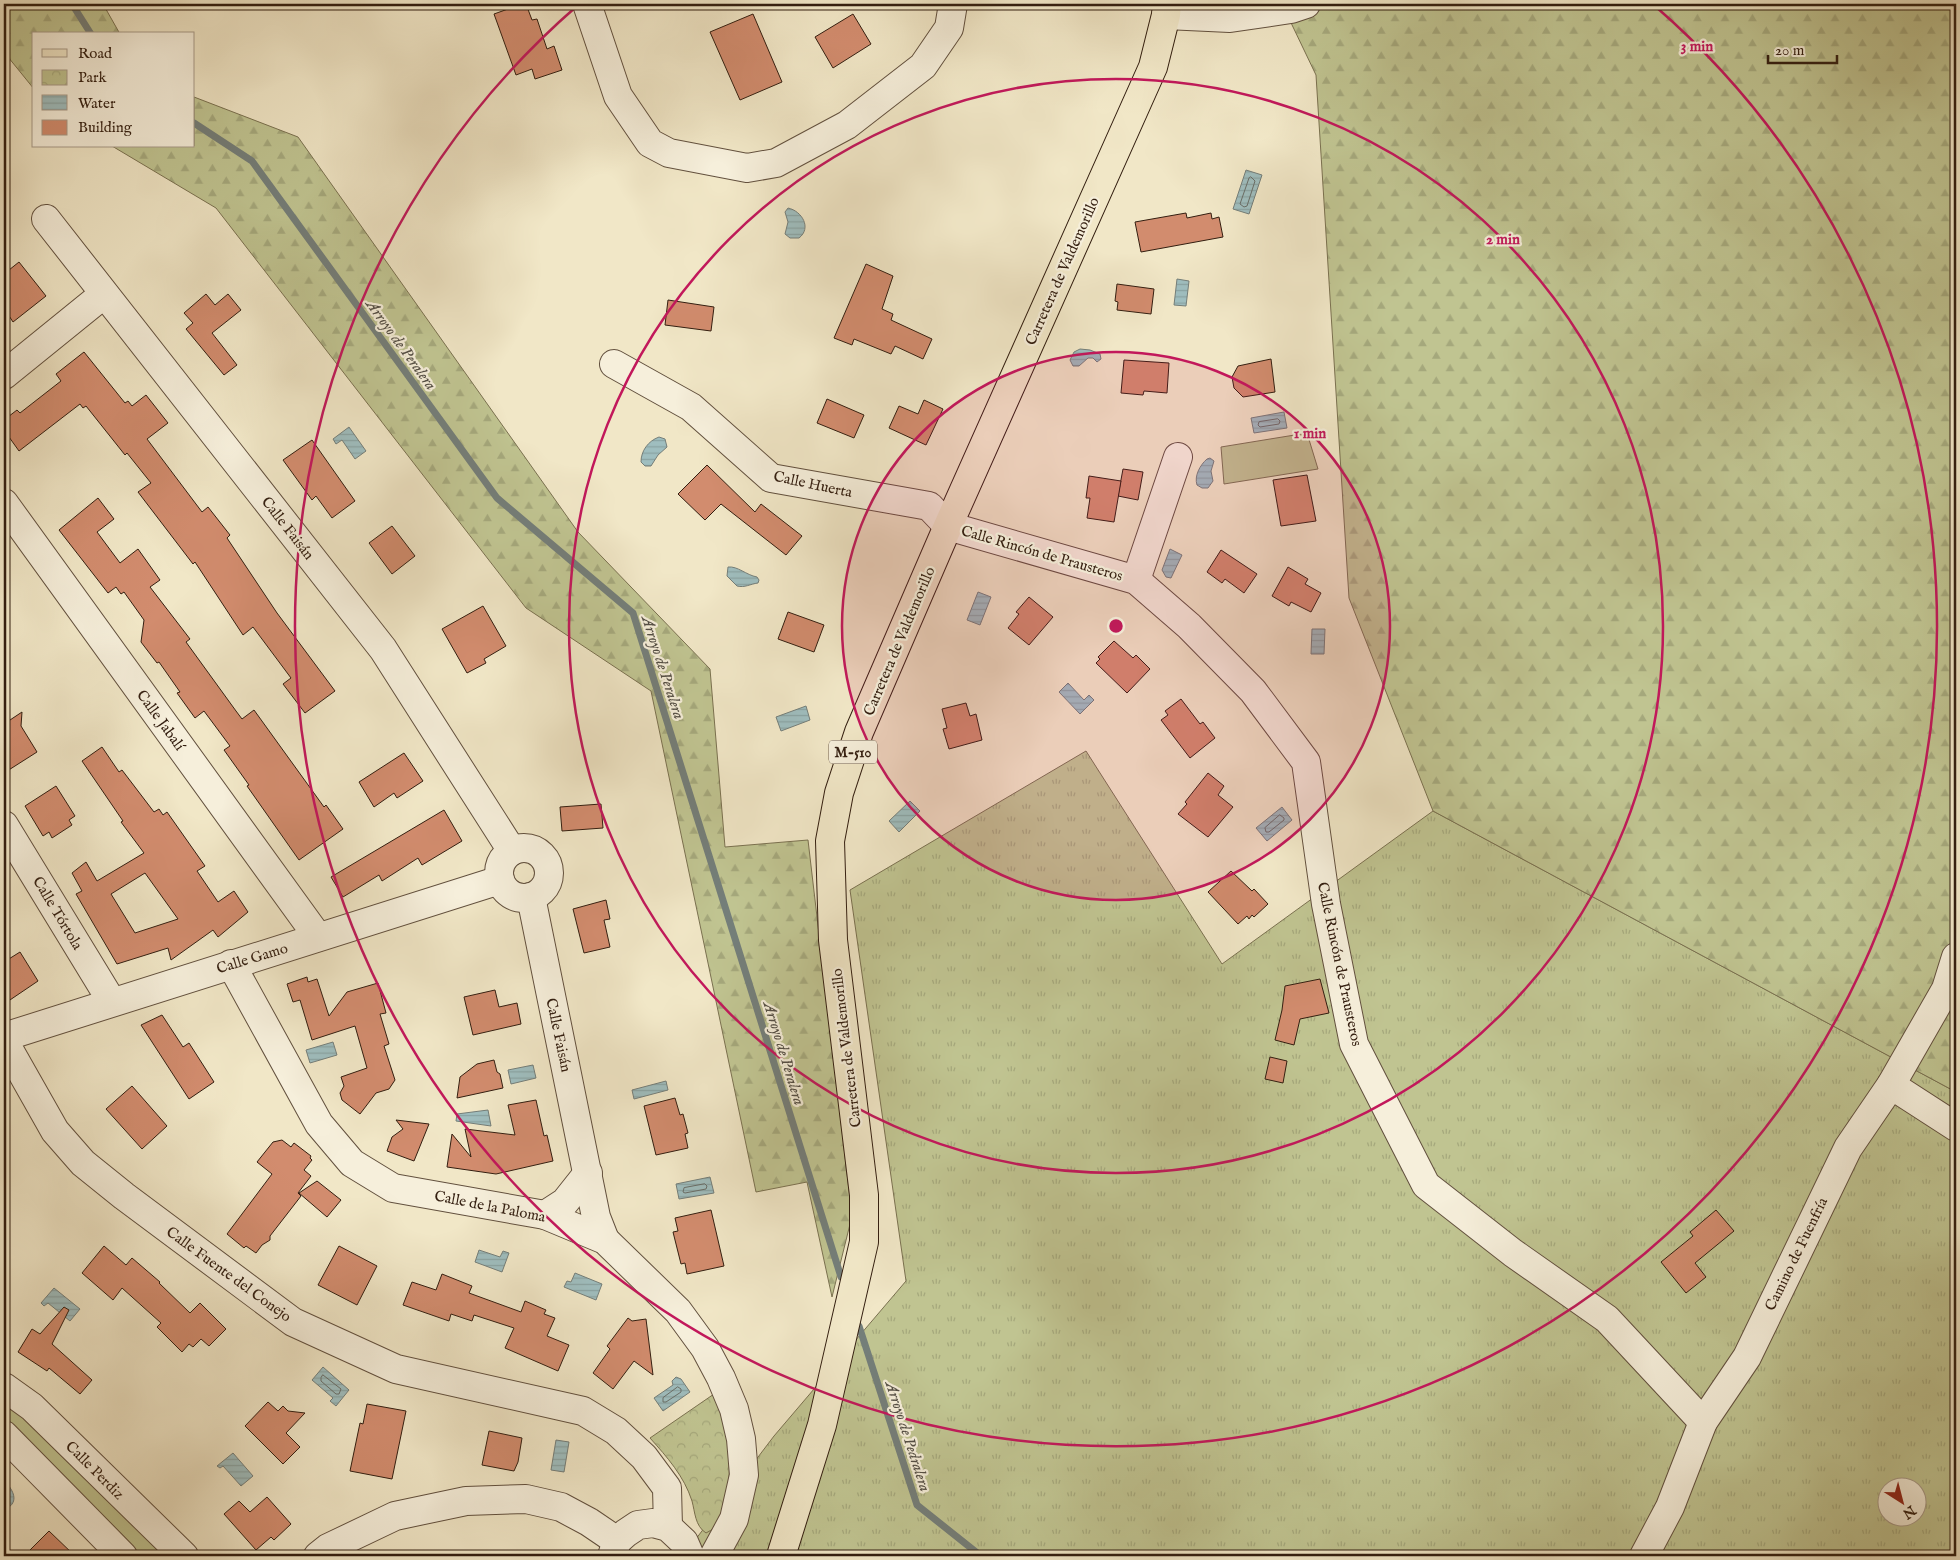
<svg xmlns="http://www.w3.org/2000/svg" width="1960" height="1560" font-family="'IM FELL English',serif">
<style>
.grass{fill:url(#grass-tufts);stroke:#7a7150;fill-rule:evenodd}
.forest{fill:url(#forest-firs);stroke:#7a7150}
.park{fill:url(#park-crowns);stroke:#7a7150}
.garden{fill:#c0c491;stroke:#7a7150}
.water{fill:url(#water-rules);stroke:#747e79}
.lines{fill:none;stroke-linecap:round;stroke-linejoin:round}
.shore{stroke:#696e68;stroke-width:1}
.stream{stroke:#747e79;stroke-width:7}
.building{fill:#d28c6e;stroke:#331e10;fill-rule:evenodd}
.minor-casing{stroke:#62503e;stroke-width:30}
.major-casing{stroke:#331e10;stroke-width:30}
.minor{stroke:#f6efdb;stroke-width:28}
.major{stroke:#f1e7c7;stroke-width:28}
.ring{fill:none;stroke:#c2185b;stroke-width:2.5}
.labels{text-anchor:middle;stroke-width:4.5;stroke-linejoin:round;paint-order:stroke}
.shield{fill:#f6efdb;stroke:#6e5d4d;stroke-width:1}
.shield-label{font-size:14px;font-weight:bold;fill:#331e10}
.street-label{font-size:15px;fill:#331e10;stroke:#f6efdb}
.water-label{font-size:16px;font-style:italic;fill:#534e45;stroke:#f6efdb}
.centre{fill:#c2185b;stroke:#f6efdb;stroke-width:2.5}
.ring-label{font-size:15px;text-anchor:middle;font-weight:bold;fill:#c2185b;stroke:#f6efdb;stroke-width:4.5;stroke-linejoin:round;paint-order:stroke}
</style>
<defs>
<pattern id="grass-tufts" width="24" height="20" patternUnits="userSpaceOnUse" patternTransform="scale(1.25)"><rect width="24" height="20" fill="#c0c491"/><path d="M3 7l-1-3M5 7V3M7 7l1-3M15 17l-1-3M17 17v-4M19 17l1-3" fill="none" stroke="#a5a87c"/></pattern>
<pattern id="forest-firs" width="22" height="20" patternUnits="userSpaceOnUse" patternTransform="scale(1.25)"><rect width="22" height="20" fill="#c0c491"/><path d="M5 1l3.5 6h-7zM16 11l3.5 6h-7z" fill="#a5a87c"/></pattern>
<pattern id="park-crowns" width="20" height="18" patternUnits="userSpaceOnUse" patternTransform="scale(1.25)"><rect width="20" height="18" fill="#c0c491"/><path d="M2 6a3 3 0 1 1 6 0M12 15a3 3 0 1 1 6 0" fill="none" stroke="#a5a87c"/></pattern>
<pattern id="water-rules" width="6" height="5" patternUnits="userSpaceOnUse" patternTransform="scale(1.25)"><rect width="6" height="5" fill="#9fbebf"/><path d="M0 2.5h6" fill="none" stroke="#89a3a3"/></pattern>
</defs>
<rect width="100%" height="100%" fill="#f1e7c7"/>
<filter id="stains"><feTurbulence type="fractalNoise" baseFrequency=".004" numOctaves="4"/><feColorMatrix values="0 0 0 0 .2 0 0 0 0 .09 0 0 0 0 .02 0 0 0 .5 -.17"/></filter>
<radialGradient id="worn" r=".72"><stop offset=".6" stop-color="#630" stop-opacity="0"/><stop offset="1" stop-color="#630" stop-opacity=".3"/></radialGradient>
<path class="grass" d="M1086,751L1222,964L1433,811L1956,1092V1556H683L774,1436L906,1281L850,890ZM1888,1488H1918V1518H1888Z"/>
<g class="forest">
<polygon points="4,4 103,4 120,34 34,34 34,89 4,52"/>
<polygon points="1282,4 1956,4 1956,1092 1433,811 1349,598 1316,75"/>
<polygon points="194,97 298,137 578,532 710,669 725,847 808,840 852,1216 832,1297 807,1182 756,1192 651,691 526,608 216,208 112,146 194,146"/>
</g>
<path class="park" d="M714,1394C719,1407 724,1421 727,1435C731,1460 733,1522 706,1533C695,1526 695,1512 692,1501C684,1476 667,1457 650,1438Z"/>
<g class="garden">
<polygon points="1307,433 1318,469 1224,484 1221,447"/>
<polygon points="4,1397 167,1556 141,1556 4,1422"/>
</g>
<g class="water">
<polygon points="1246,170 1262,175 1249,214 1233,209"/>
<path d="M788,208C802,211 812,228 799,238H790L785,234L788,222L785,212Z"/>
<polygon points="1177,279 1189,281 1186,306 1174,305"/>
<polygon points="1080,349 1090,350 1100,354 1101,359 1097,362 1093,358 1088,358 1079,366 1073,366 1070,360 1074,352"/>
<polygon points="1284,412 1287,428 1254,433 1251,418"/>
<polygon points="349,427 366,451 355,459 342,440 336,444 333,439"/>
<path d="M659,437L665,439L667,447L658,455L651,466H645L641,462C641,451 648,441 659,437Z"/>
<path d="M1207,459L1210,458L1214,461L1211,471L1213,481L1208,488H1202L1197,485C1194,476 1200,465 1207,459Z"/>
<polygon points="1170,549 1182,555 1171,578 1166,577 1162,570"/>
<path d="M728,567C738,566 746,575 757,577L759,580L758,583C750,584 745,588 737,586L727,576Z"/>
<polygon points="978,592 991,597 980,625 967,620"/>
<polygon points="1312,629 1325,629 1324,654 1311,654"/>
<polygon points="1068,683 1084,700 1089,695 1094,700 1080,714 1059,692"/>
<polygon points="806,706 810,720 781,731 776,717"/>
<polygon points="910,801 920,811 899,832 889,821"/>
<polygon points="1282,807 1292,820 1267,841 1256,828"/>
<polygon points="333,1042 337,1055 310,1063 306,1050"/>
<polygon points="533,1065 536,1078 511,1084 508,1070"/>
<polygon points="666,1081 668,1090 634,1099 632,1090"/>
<polygon points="488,1110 491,1126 456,1121 457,1114"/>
<polygon points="710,1177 714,1193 679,1199 676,1184"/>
<polygon points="479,1250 500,1257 503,1251 509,1253 502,1272 475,1262"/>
<polygon points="575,1273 602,1284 596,1300 564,1287 567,1281 571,1282"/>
<polygon points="54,1288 80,1309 70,1321 48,1303 44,1306 41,1303"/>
<polygon points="323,1367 349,1390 336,1406 330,1401 333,1398 312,1380"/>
<polygon points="676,1377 681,1379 690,1392 663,1411 654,1398 673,1385 672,1381"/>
<polygon points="556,1440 569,1442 564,1472 551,1470"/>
<polygon points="233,1453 253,1476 241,1486 223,1466 220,1468 217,1466"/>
<path d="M4,1481C12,1488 19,1500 9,1507H4Z"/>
</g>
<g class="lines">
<g class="shore">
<polygon points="1251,177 1255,181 1247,206 1244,207 1240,204 1249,178"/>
<polygon points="1278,419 1280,421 1279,424 1260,427 1258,425 1259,422"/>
<polygon points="1280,815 1284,818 1284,820 1269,832 1266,832 1265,828"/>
<polygon points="705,1184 707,1186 706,1189 685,1193 683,1192 684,1188"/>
<polygon points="323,1375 341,1389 339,1394 336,1394 321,1381 321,1378"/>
<polygon points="678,1387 681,1389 681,1392 666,1402 663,1402 663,1398"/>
</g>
<g class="stream">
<polyline points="72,4 91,34"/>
<polyline points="194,123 252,161 497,498 633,613 841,1277"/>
<polyline points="859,1326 917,1505 981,1556"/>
</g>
</g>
<g class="building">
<polygon points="522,4 526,4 532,20 537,19 547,49 554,46 562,70 535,79 532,69 516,75 494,14"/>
<polygon points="753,14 782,82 740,100 710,32"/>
<polygon points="853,14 871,44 833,68 815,37"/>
<polygon points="1186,213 1187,218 1211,213 1212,219 1219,217 1223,237 1141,252 1135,222"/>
<polygon points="19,262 46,296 13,322 4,308 4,274"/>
<polygon points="866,264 893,276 882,309 893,314 891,320 932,339 923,359 895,346 891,354 854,339 852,345 834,338"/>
<polygon points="1117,284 1154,289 1151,314 1117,310 1118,302 1115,301"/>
<polygon points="206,294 215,305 228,294 241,310 212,333 237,365 224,375 186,329 193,323 184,313"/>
<polygon points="668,300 714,307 711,331 665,325"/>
<polygon points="84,352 125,403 128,401 132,406 146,395 168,423 147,439 202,512 208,507 230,535 227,538 277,613 335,691 305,713 283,684 291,678 253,627 243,635 195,562 193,564 138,492 151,483 127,453 125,455 86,406 83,408 80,404 19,451 4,430 4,420 17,410 20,413 61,381 56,374"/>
<polygon points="1271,359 1275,392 1243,397 1234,388 1232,377 1238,366"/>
<polygon points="1124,360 1169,363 1167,393 1144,391 1143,395 1121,393"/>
<polygon points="827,399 864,415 854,438 817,423"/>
<polygon points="924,400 943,409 926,445 889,428 899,406 918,414"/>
<polygon points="312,440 355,501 332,518 316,496 312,500 283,460"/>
<polygon points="707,465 755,512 761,504 802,536 786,555 721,504 705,520 678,494"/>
<polygon points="1123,469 1143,472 1138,500 1118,496"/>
<polygon points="1307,475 1316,521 1281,526 1273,480"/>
<polygon points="1089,476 1121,481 1114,522 1087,518 1090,498 1086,498"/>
<polygon points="98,498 114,519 97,532 120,563 138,549 160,580 150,587 190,639 186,642 236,711 242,719 254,710 324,807 326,805 343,829 299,860 247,786 249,785 224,750 230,746 204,711 195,718 177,693 180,692 159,662 157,663 141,642 144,620 124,592 121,594 116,587 108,593 59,530"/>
<polygon points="392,526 415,556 392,574 369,543"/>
<polygon points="1221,550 1257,574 1244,593 1225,579 1222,583 1207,572"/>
<polygon points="1288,567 1308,579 1305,584 1321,593 1311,612 1291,602 1289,606 1272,596"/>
<polygon points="1029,597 1053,617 1029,645 1008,628 1019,614 1016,612"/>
<polygon points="483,606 506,646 484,659 486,663 467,673 442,629"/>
<polygon points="788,612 824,625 814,652 778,639"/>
<polygon points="1114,641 1133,658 1136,655 1150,669 1127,693 1096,663 1100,659 1098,657"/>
<polygon points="1181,699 1200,724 1203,722 1215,738 1190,758 1161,720 1168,715 1165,711"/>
<polygon points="966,703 970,716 976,714 982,740 949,749 943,729 947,728 942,709"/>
<polygon points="22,712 21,726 37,752 4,773 4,724"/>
<path d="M102,747L119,772L122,770L154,812L159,809L163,815L167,812L205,866L197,871L218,902L234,891L248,912L218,937L213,930L171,960L168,948L117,964L76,894L82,891L72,873L86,862L97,881L144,853L121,822L123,821L82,761ZM145,873L178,919L135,933L111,894Z"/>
<polygon points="404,753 423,781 397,798 394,793 374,807 359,782"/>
<polygon points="1208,773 1224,786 1218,795 1233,807 1208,837 1178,814 1187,804 1185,802"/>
<polygon points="56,786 75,816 69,820 72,825 52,838 49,832 43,836 25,806"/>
<polygon points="601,804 603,828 562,831 560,807"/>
<polygon points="444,810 462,841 422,865 418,858 382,881 379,875 343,897 331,877"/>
<polygon points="1231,871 1252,891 1254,889 1268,904 1254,917 1252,915 1249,919 1247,916 1238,924 1208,892"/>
<polygon points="606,900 610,919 604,920 610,947 584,953 573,909"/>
<polygon points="20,952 38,981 4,1004 4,962"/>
<polygon points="307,977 308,982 317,979 329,1016 347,992 378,983 386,1013 380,1014 389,1044 384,1046 395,1080 389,1089 376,1093 360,1114 342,1100 340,1093 344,1086 341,1077 367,1068 355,1026 312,1040 300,1000 293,1002 287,984"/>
<polygon points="1320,979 1329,1013 1300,1019 1294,1045 1275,1040 1282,1010 1285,986"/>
<polygon points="495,990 499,1007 517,1003 521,1024 473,1035 464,997"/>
<polygon points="162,1015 183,1047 189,1043 214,1082 189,1099 141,1025"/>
<polygon points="1270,1057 1287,1061 1283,1083 1265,1079"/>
<polygon points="494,1060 497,1072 500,1074 503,1088 457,1098 460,1077 477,1064"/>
<polygon points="132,1086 167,1126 142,1149 106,1109"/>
<polygon points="675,1098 680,1115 683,1114 688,1133 685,1134 688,1148 656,1155 644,1106"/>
<polygon points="536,1100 544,1136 547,1135 553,1161 496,1174 447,1167 452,1134 471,1157 465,1129 515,1135 508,1105"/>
<polygon points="396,1120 429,1124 414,1161 387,1151 392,1137 403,1129"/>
<polygon points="282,1140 291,1147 294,1143 311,1156 310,1158 312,1160 304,1170 311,1176 298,1193 301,1196 270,1236 270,1240 262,1245 256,1253 246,1246 244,1248 227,1234 272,1174 257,1162 273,1142"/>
<polygon points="317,1181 341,1200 327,1217 299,1193"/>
<polygon points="711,1210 724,1266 687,1274 685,1263 681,1264 673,1232 678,1231 675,1218"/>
<polygon points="1716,1210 1734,1231 1695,1263 1706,1277 1686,1293 1661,1262 1693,1236 1690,1232"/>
<polygon points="104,1246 126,1265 132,1258 160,1282 159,1283 190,1313 200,1303 226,1329 209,1346 201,1339 193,1347 189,1344 182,1352 157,1327 161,1323 122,1288 113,1300 82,1273"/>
<polygon points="339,1246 377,1266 357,1305 318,1285"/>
<polygon points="442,1274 472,1286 469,1293 521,1312 525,1301 546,1310 544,1314 555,1318 547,1336 569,1345 558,1371 505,1348 514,1328 474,1315 472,1321 451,1314 449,1321 403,1305 412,1282 436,1290"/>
<polygon points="64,1307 69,1310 52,1344 92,1380 80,1394 49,1368 47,1371 18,1352 32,1329 40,1334"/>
<polygon points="628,1318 632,1321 646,1319 653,1375 634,1361 613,1389 593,1373 610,1349 607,1346"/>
<polygon points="268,1402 278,1411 283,1406 288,1411 305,1413 286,1433 300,1447 283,1464 245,1426"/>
<polygon points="367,1404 406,1411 392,1479 350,1471 360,1423 363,1424"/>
<polygon points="489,1431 522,1438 518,1462 514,1471 482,1465"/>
<polygon points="267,1497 291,1524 274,1540 271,1537 256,1550 224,1514 239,1501 250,1512"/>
<polygon points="49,1531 75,1556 24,1556"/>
</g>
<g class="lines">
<defs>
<g id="minor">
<polyline points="587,4 618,96 650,143 669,153 747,168 776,163 847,125 923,66 949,28 953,4"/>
<polyline points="1166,15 1230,18 1291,9 1306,4"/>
<polyline points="46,219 383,649 512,851"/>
<polyline points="614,364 691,407 771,478 929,506 948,526 1136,580 1189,626 1253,691 1306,762 1326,904 1354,1044 1426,1185 1513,1253 1607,1319 1703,1422"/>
<polyline points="4,375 104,294"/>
<polyline points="4,503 318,937"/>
<polyline points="1136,580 1178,457"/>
<polyline points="4,825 112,1002"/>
<circle cx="524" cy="873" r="25"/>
<polyline points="531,897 596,1217 605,1240"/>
<polyline points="231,964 319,1124 352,1163 393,1188 545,1215 605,1240 678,1311 705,1348 721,1378 734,1409 741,1439 744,1475 734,1519 714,1556"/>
<polyline points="4,1037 500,880"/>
<polyline points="4,1041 55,1131 83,1163 124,1196 293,1322 396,1369 583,1411 616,1431 644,1457 667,1488 668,1527"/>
<polyline points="1891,1085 1956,1127"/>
<polyline points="545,1215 565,1202 588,1173"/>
<polyline points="4,1387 32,1407 184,1556"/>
<polyline points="4,1435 123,1556"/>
<polyline points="318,1556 328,1548 395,1516 466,1501 526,1499 561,1507 589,1522 617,1541"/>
<polyline points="612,1556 617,1541 626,1533 638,1525 653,1523 668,1527 684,1542 690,1556"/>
<polyline points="1644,1556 1670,1507 1703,1422 1747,1357 1848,1148 1891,1085 1946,989 1956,957"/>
</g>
<polyline id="major" points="781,1556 822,1425 864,1242 864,1195 833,940 830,841 839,793 859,732 948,526 1153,67 1166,15 1167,4"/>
</defs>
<use href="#minor" class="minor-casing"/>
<use href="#major" class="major-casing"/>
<use href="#minor" class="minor"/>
<use href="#major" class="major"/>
</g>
<circle cx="1116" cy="626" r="274" fill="#c2185b" fill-opacity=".12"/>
<g class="ring">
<circle cx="1116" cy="626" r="274"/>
<circle cx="1116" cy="626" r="547"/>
<path d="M1655 6A821 821 0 1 1 577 6"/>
</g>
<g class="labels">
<rect class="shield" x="829" y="740.5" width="48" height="23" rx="4"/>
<g class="shield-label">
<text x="853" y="757">M-510</text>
</g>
<g class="street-label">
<text transform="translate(1062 271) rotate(-66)" y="5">Carretera de Valdemorillo</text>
<text transform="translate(813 484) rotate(12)" y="5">Calle Huerta</text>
<text transform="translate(288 528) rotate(52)" y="5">Calle Faisán</text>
<text transform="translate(1042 553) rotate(16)" y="5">Calle Rincón de Prausteros</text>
<text transform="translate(899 641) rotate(-67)" y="5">Carretera de Valdemorillo</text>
<text transform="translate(161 720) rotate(54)" y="5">Calle Jabalí</text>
<text transform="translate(58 913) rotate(59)" y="5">Calle Tórtola</text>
<text transform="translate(252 958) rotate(-17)" y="5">Calle Gamo</text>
<text transform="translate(1340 964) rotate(78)" y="5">Calle Rincón de Prausteros</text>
<text transform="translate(559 1035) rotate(78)" y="5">Calle Faisán</text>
<text transform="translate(846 1048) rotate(-97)" y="5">Carretera de Valdemorillo</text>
<text transform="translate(490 1206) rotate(11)" y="5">Calle de la Paloma</text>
<text transform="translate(1796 1254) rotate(-64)" y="5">Camino de Fuenfría</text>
<text transform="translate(229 1274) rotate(36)" y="5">Calle Fuente del Conejo</text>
<text transform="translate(95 1470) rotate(45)" y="5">Calle Perdiz</text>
</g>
<g class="water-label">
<text transform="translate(402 344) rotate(54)" y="6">Arroyo de Peralera</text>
<text transform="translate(664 667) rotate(72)" y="6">Arroyo de Peralera</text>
<text transform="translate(785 1053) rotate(73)" y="6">Arroyo de Peralera</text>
<text transform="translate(909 1436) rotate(72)" y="6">Arroyo de Pedralera</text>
</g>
</g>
<circle cx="1116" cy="626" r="8" class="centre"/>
<g class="ring-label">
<text x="1697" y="51">3 min</text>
<text x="1503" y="244">2 min</text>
<text x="1310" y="438">1 min</text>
</g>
<rect width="1960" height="1560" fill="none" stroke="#f1e7c7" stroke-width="20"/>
<rect x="5" y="5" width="1950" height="1550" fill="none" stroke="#331e10" stroke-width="2.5"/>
<rect x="10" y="10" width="1940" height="1540" fill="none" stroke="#331e10"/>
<rect x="32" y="32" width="162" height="115" fill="#f6efdb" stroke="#a89b8a"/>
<rect x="42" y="49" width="25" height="8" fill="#f1e7c7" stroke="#a89b8a"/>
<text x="78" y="58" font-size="15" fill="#331e10">Road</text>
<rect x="42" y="70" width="25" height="15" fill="url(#park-crowns)" stroke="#a89b8a"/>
<text x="78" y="82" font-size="15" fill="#331e10">Park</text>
<rect x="42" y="95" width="25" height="15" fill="url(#water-rules)" stroke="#a89b8a"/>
<text x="78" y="108" font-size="15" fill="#331e10">Water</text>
<rect x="42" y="120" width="25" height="15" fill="#d28c6e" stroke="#a89b8a"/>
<text x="78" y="132" font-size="15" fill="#331e10">Building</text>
<g transform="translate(1902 1502) rotate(144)"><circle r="24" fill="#f6efdb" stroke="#a89b8a"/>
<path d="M0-4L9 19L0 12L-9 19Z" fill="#8f2418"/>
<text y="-8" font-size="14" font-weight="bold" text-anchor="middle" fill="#331e10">N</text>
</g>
<path d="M1768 55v8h69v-8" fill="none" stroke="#331e10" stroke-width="2.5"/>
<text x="1775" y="55" font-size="15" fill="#331e10" stroke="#f6efdb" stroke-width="4" paint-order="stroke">20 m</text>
<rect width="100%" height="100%" filter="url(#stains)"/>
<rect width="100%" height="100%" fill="url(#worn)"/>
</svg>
